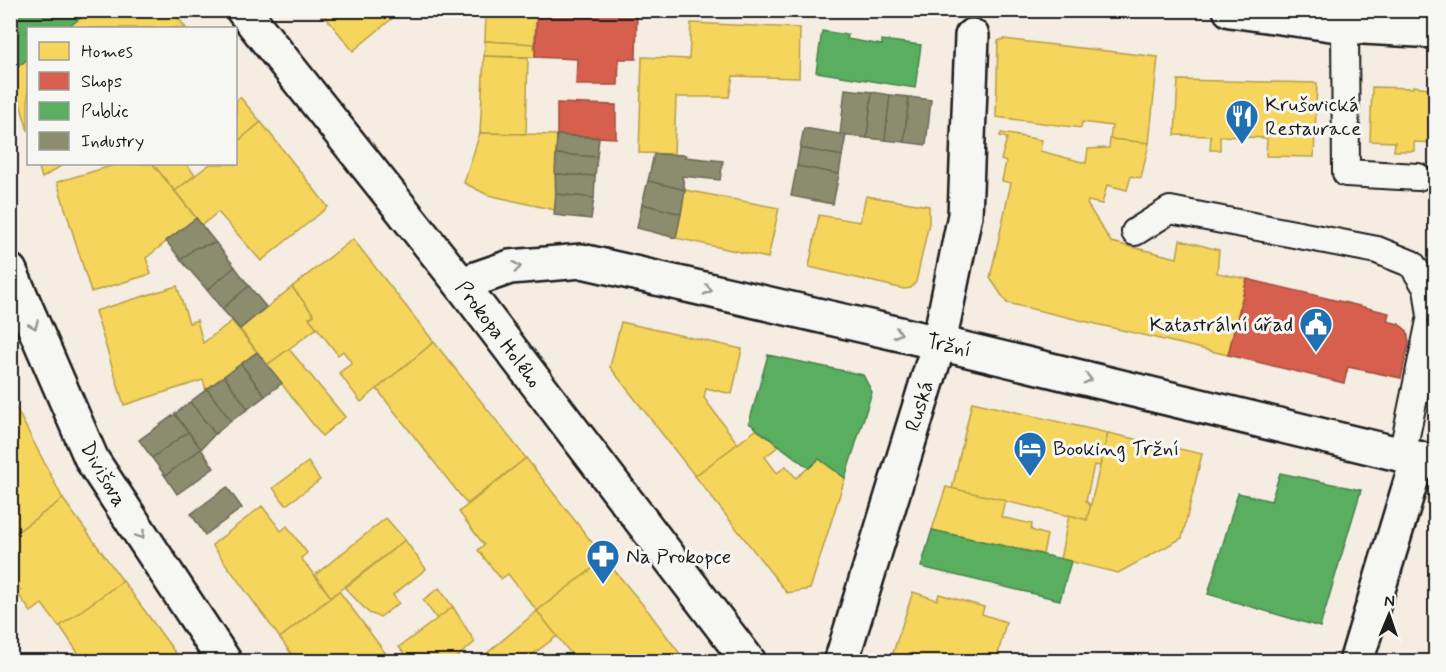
<svg xmlns="http://www.w3.org/2000/svg" width="1446" height="672" font-family="Mynerve,sans-serif">
<style>
.homes{fill:#f6d55c;stroke:#b59e49;stroke-width:1.5}
.shops{fill:#d6604d;stroke:#9e4c3e;stroke-width:1.5}
.public{fill:#5aae61;stroke:#47824c;stroke-width:1.5}
.industry{fill:#8c8c6e;stroke:#6a6a55;stroke-width:1.5}
.lines{fill:none;stroke-linecap:round;stroke-linejoin:round}
.lane-casing{stroke:#1c1c1c;stroke-width:30}
.street-casing{stroke:#1c1c1c;stroke-width:38}
.lane{stroke:#f6f6f2;stroke-width:26}
.street{stroke:#f6f6f2;stroke-width:33}
.oneway{stroke:#949492}
.labels{text-anchor:middle;stroke-width:6;stroke-linejoin:round;paint-order:stroke}
.poi-label{font-size:21px;fill:#1c1c1c;stroke:#f6f6f2;text-anchor:start}
.street-label{font-size:21px;fill:#1c1c1c;stroke:#f6f6f2}
</style>
<rect width="100%" height="100%" fill="#f5ece2"/>
<filter id="ink" filterUnits="userSpaceOnUse"><feTurbulence type="fractalNoise" baseFrequency=".0167" numOctaves="2"/><feDisplacementMap in="SourceGraphic" scale="12" xChannelSelector="R" yChannelSelector="G"/><feConvolveMatrix kernelMatrix="1 2 1 2 8 2 1 2 1" color-interpolation-filters="sRGB"/></filter>
<g filter="url(#ink)">
<g class="homes">
<polygon points="91,10 172,10 186,28 67,28"/>
<polygon points="318,10 404,10 403,16 394,17 353,51 324,15 322,16"/>
<polygon points="434,10 464,10 463,15"/>
<polygon points="486,10 537,10 534,44 485,41"/>
<polygon points="691,23 800,28 799,78 733,76 729,97 676,97 674,154 639,153 642,57 689,59"/>
<polygon points="1003,39 1158,57 1149,143 1110,139 1112,126 1082,122 1081,128 996,117 998,41"/>
<polygon points="485,41 534,44 535,57 484,56"/>
<polygon points="484,56 528,58 526,134 480,133"/>
<polygon points="28,59 28,131 11,72"/>
<polygon points="1178,80 1317,83 1314,157 1266,156 1267,138 1220,136 1220,150 1210,150 1211,136 1175,135"/>
<polygon points="1413,86 1436,89 1436,143 1414,142 1414,151 1394,151 1395,142 1370,141 1372,87 1413,88"/>
<polygon points="240,97 261,122 237,142 236,101"/>
<polygon points="261,122 328,207 261,261 218,212 202,225 175,191 210,164 236,164 236,143"/>
<polygon points="480,133 557,135 555,210 488,195 464,183"/>
<polygon points="1001,133 1042,140 1040,151 1086,163 1088,149 1109,148 1110,139 1149,143 1141,178 1131,176 1127,190 1107,185 1102,204 1088,201 1087,204 1111,242 1177,258 1180,240 1219,250 1217,273 1247,279 1228,355 1007,303 990,278 1011,183 1002,181 1006,162 1001,160 1007,138 1000,136"/>
<polygon points="38,164 64,164 42,178"/>
<polygon points="118,164 153,164 196,218 146,258 151,274 91,292 57,182"/>
<polygon points="153,164 186,164 195,175 175,191"/>
<polygon points="685,190 779,208 768,258 676,238"/>
<polygon points="866,196 929,206 929,223 916,282 911,288 904,289 809,267 819,215 860,222"/>
<polygon points="353,239 434,342 361,402 339,373 352,363 343,351 338,355 317,328 309,318 314,315 292,287"/>
<polygon points="177,286 189,323 197,320 203,343 232,321 257,352 206,390 203,380 124,405 95,311"/>
<polygon points="292,287 314,315 309,318 317,328 267,365 240,329"/>
<polygon points="621,322 742,349 732,394 706,388 704,398 738,444 695,476 610,367"/>
<polygon points="434,342 526,458 467,504 377,389"/>
<polygon points="289,349 345,417 322,436 267,365"/>
<polygon points="13,402 63,499 10,537 10,403"/>
<polygon points="972,402 1108,433 1100,466 1094,465 1086,501 1091,506 1087,520 952,489"/>
<polygon points="756,430 780,445 765,457 777,473 786,466 796,478 819,459 845,478 810,589 787,593 695,476"/>
<polygon points="1108,433 1202,454 1182,538 1118,573 1060,559 1069,515 1087,520"/>
<polygon points="526,458 605,559 537,611 508,574 501,579 478,550 484,545 459,512"/>
<polygon points="308,462 320,480 286,505 273,488"/>
<polygon points="946,487 1005,500 1001,517 1032,524 1031,530 1047,535 1043,554 932,530"/>
<polygon points="63,499 123,581 59,627 42,604 31,612 17,593 21,590 10,576 10,537"/>
<polygon points="262,506 281,531 287,526 307,553 301,558 331,597 280,638 212,545"/>
<polygon points="386,518 405,540 331,597 315,575"/>
<polygon points="405,540 426,569 393,595 399,603 380,617 369,613 345,588"/>
<polygon points="605,559 648,611 686,662 572,662 569,657 572,655 537,611"/>
<polygon points="123,581 182,662 84,662 60,626"/>
<polygon points="439,588 453,607 437,619 423,600"/>
<polygon points="339,591 392,662 297,662 280,638"/>
<polygon points="913,592 937,600 939,594 984,607 982,614 1006,622 996,662 890,662"/>
<polygon points="453,607 475,642 451,662 407,662 409,660 399,647"/>
<polygon points="537,611 557,636 528,658 531,662 490,662 485,655"/>
</g>
<g class="shops">
<polygon points="537,10 637,10 636,59 619,59 618,85 576,85 577,59 535,57"/>
<polygon points="557,103 616,105 616,138 557,135"/>
<polygon points="1247,279 1389,313 1387,321 1399,324 1407,331 1409,343 1401,378 1348,367 1344,383 1228,355"/>
</g>
<g class="public">
<polygon points="10,10 91,10 67,28 28,28 28,59 11,72"/>
<polygon points="822,31 848,35 847,39 882,45 882,40 921,45 915,88 816,72"/>
<polygon points="768,355 863,375 872,392 845,478 819,459 809,468 749,423"/>
<polygon points="1280,473 1361,490 1320,627 1208,594 1238,493 1271,501"/>
<polygon points="932,530 1071,561 1060,600 921,567"/>
</g>
<g class="industry">
<polygon points="845,89 872,92 867,138 840,135"/>
<polygon points="872,92 890,95 885,140 867,138"/>
<polygon points="890,95 909,97 904,142 885,140"/>
<polygon points="909,97 931,100 926,145 904,142"/>
<polygon points="804,128 846,135 842,156 800,148"/>
<polygon points="557,135 599,138 597,157 556,154"/>
<polygon points="800,148 842,156 839,174 797,166"/>
<polygon points="556,154 597,157 595,176 555,174"/>
<polygon points="654,154 686,155 685,157 723,161 720,180 682,176 685,190 648,181"/>
<polygon points="797,166 839,174 833,204 791,196"/>
<polygon points="555,174 595,176 594,198 556,194"/>
<polygon points="648,181 685,190 681,214 642,204"/>
<polygon points="556,194 594,198 591,219 554,215"/>
<polygon points="642,204 681,214 676,238 637,228"/>
<polygon points="196,218 216,243 195,248 181,260 166,241"/>
<polygon points="216,243 235,267 207,290 181,260 195,248"/>
<polygon points="235,267 249,286 222,309 207,290"/>
<polygon points="249,286 266,307 240,329 222,309"/>
<polygon points="257,352 282,383 265,396 241,364"/>
<polygon points="241,364 265,396 248,409 224,376"/>
<polygon points="224,376 248,409 231,421 207,389"/>
<polygon points="207,389 231,421 215,434 190,402"/>
<polygon points="190,402 215,434 201,449 175,414"/>
<polygon points="175,414 188,432 152,458 139,440"/>
<polygon points="188,432 201,449 165,476 152,458"/>
<polygon points="201,449 214,468 177,494 165,476"/>
<polygon points="227,487 242,508 205,535 191,514"/>
</g>
<g class="lines">
<defs>
<g id="lane">
<polyline points="1345,26 1346,173 1418,177"/>
<polyline points="1135,232 1170,210 1377,250 1412,264 1427,288 1431,316 1402,455"/>
</g>
<g id="street">
<polyline points="243,10 461,284 749,662"/>
<polyline points="1230,10 1345,26 1436,31"/>
<polyline points="10,271 92,460 225,662"/>
<polyline points="461,284 510,267 582,261 939,343 1436,463"/>
<polyline points="841,662 939,343 965,215 972,36"/>
<polyline points="1356,662 1418,458"/>
</g>
</defs>
<use href="#lane" class="lane-casing"/>
<use href="#street" class="street-casing"/>
<use href="#lane" class="lane"/>
<use href="#street" class="street"/>
</g>
<defs><path id="oneway-chevron" d="M-2-3.5L2.5 0L-2 3.5" fill="none" stroke-width="1.6" stroke-linecap="round" stroke-linejoin="round" transform="scale(1.5)"/></defs>
<g class="oneway">
<use href="#oneway-chevron" transform="translate(517 267) rotate(-7)"/>
<use href="#oneway-chevron" transform="translate(708 290) rotate(13)"/>
<use href="#oneway-chevron" transform="translate(34 325) rotate(67)"/>
<use href="#oneway-chevron" transform="translate(898 333) rotate(13)"/>
<use href="#oneway-chevron" transform="translate(1088 379) rotate(14)"/>
<use href="#oneway-chevron" transform="translate(141 535) rotate(56)"/>
</g>
</g>
<defs>
<symbol id="restaurant-pin" viewBox="-11 -11 22 30"><path d="M0 17L-7.5 6A9.5 9.5 0 1 1 7.5 6Z" fill="#1f6fb2" stroke="#f6f6f2"/><path d="M-5-6h1v4h1v-4h1v4h1v-4h1v5L-1.5 .5V6h-2V.5L-5-1ZM5-6V6H3V1.5H1.5Q1.5-4 5-6Z" fill="#fff"/></symbol>
<symbol id="civic-pin" viewBox="-11 -11 22 30"><path d="M0 17L-7.5 6A9.5 9.5 0 1 1 7.5 6Z" fill="#1f6fb2" stroke="#f6f6f2"/><path d="M-.6-6.5H3V-4.5H.6V-3L4-1V1h2V6H-6V1h2V-1L-.6-3ZM-1.2 2.5V6h2.4V2.5Z" fill="#fff"/></symbol>
<symbol id="hotel-pin" viewBox="-11 -11 22 30"><path d="M0 17L-7.5 6A9.5 9.5 0 1 1 7.5 6Z" fill="#1f6fb2" stroke="#f6f6f2"/><path d="M-6-4.5h1.5V1H6V5H4.5V3h-9V5H-6ZM-4 0a1.8 1.8 0 1 1 3.6 0ZM.5 0V-2.5h3Q6-2.5 6 0Z" fill="#fff"/></symbol>
<symbol id="pharmacy-pin" viewBox="-11 -11 22 30"><path d="M0 17L-7.5 6A9.5 9.5 0 1 1 7.5 6Z" fill="#1f6fb2" stroke="#f6f6f2"/><path d="M-2-6h4v4h4v4h-4v4h-4v-4h-4v-4h4Z" fill="#fff"/></symbol>
</defs>
<g fill-rule="evenodd">
<use href="#restaurant-pin" x="1223" y="97" width="38" height="52"/>
<use href="#civic-pin" x="1297" y="305" width="38" height="52"/>
<use href="#hotel-pin" x="1011" y="429" width="38" height="52"/>
<use href="#pharmacy-pin" x="584" y="537" width="38" height="52"/>
</g>
<g class="labels">
<g class="poi-label">
<text x="1265" y="111">Krušovická<tspan x="1265" dy="24">Restaurace</tspan></text>
<text x="1293" y="331" text-anchor="end">Katastrální úřad</text>
<text x="1053" y="455">Booking Tržní</text>
<text x="626" y="563">Na Prokopce</text>
</g>
<g class="street-label">
<text transform="translate(499 334) rotate(53)" y="7">Prokopa Holého</text>
<text transform="translate(949 345) rotate(13)" y="7">Tržní</text>
<text transform="translate(919 406) rotate(-73)" y="7">Ruská</text>
<text transform="translate(104 474) rotate(60)" y="7">Divišova</text>
</g>
</g>
<rect width="1446" height="672" fill="none" stroke="#f6f6f2" stroke-width="36"/>
<rect x="18" y="18" width="1410" height="636" fill="none" stroke="#1c1c1c" stroke-width="2" filter="url(#ink)"/>
<rect x="27" y="27" width="210" height="138" fill="#f6f6f2" stroke="#9f9f9c" stroke-width="1.5"/>
<rect x="39" y="42" width="30" height="18" fill="#f6d55c" stroke="#9f9f9c" stroke-width="1.5"/>
<text x="81" y="57" font-size="18" fill="#1c1c1c">Homes</text>
<rect x="39" y="72" width="30" height="18" fill="#d6604d" stroke="#9f9f9c" stroke-width="1.5"/>
<text x="81" y="87" font-size="18" fill="#1c1c1c">Shops</text>
<rect x="39" y="102" width="30" height="18" fill="#5aae61" stroke="#9f9f9c" stroke-width="1.5"/>
<text x="81" y="117" font-size="18" fill="#1c1c1c">Public</text>
<rect x="39" y="132" width="30" height="18" fill="#8c8c6e" stroke="#9f9f9c" stroke-width="1.5"/>
<text x="81" y="147" font-size="18" fill="#1c1c1c">Industry</text>
<g transform="translate(1389 615) rotate(2)" stroke="#f6f6f2" stroke-width="4.5" paint-order="stroke">
<path d="M0-4.5L10 22L0 15L-10 22Z" fill="#1c1c1c"/>
<text y="-9" font-size="16" font-weight="bold" text-anchor="middle" fill="#1c1c1c">N</text>
</g>
</svg>
